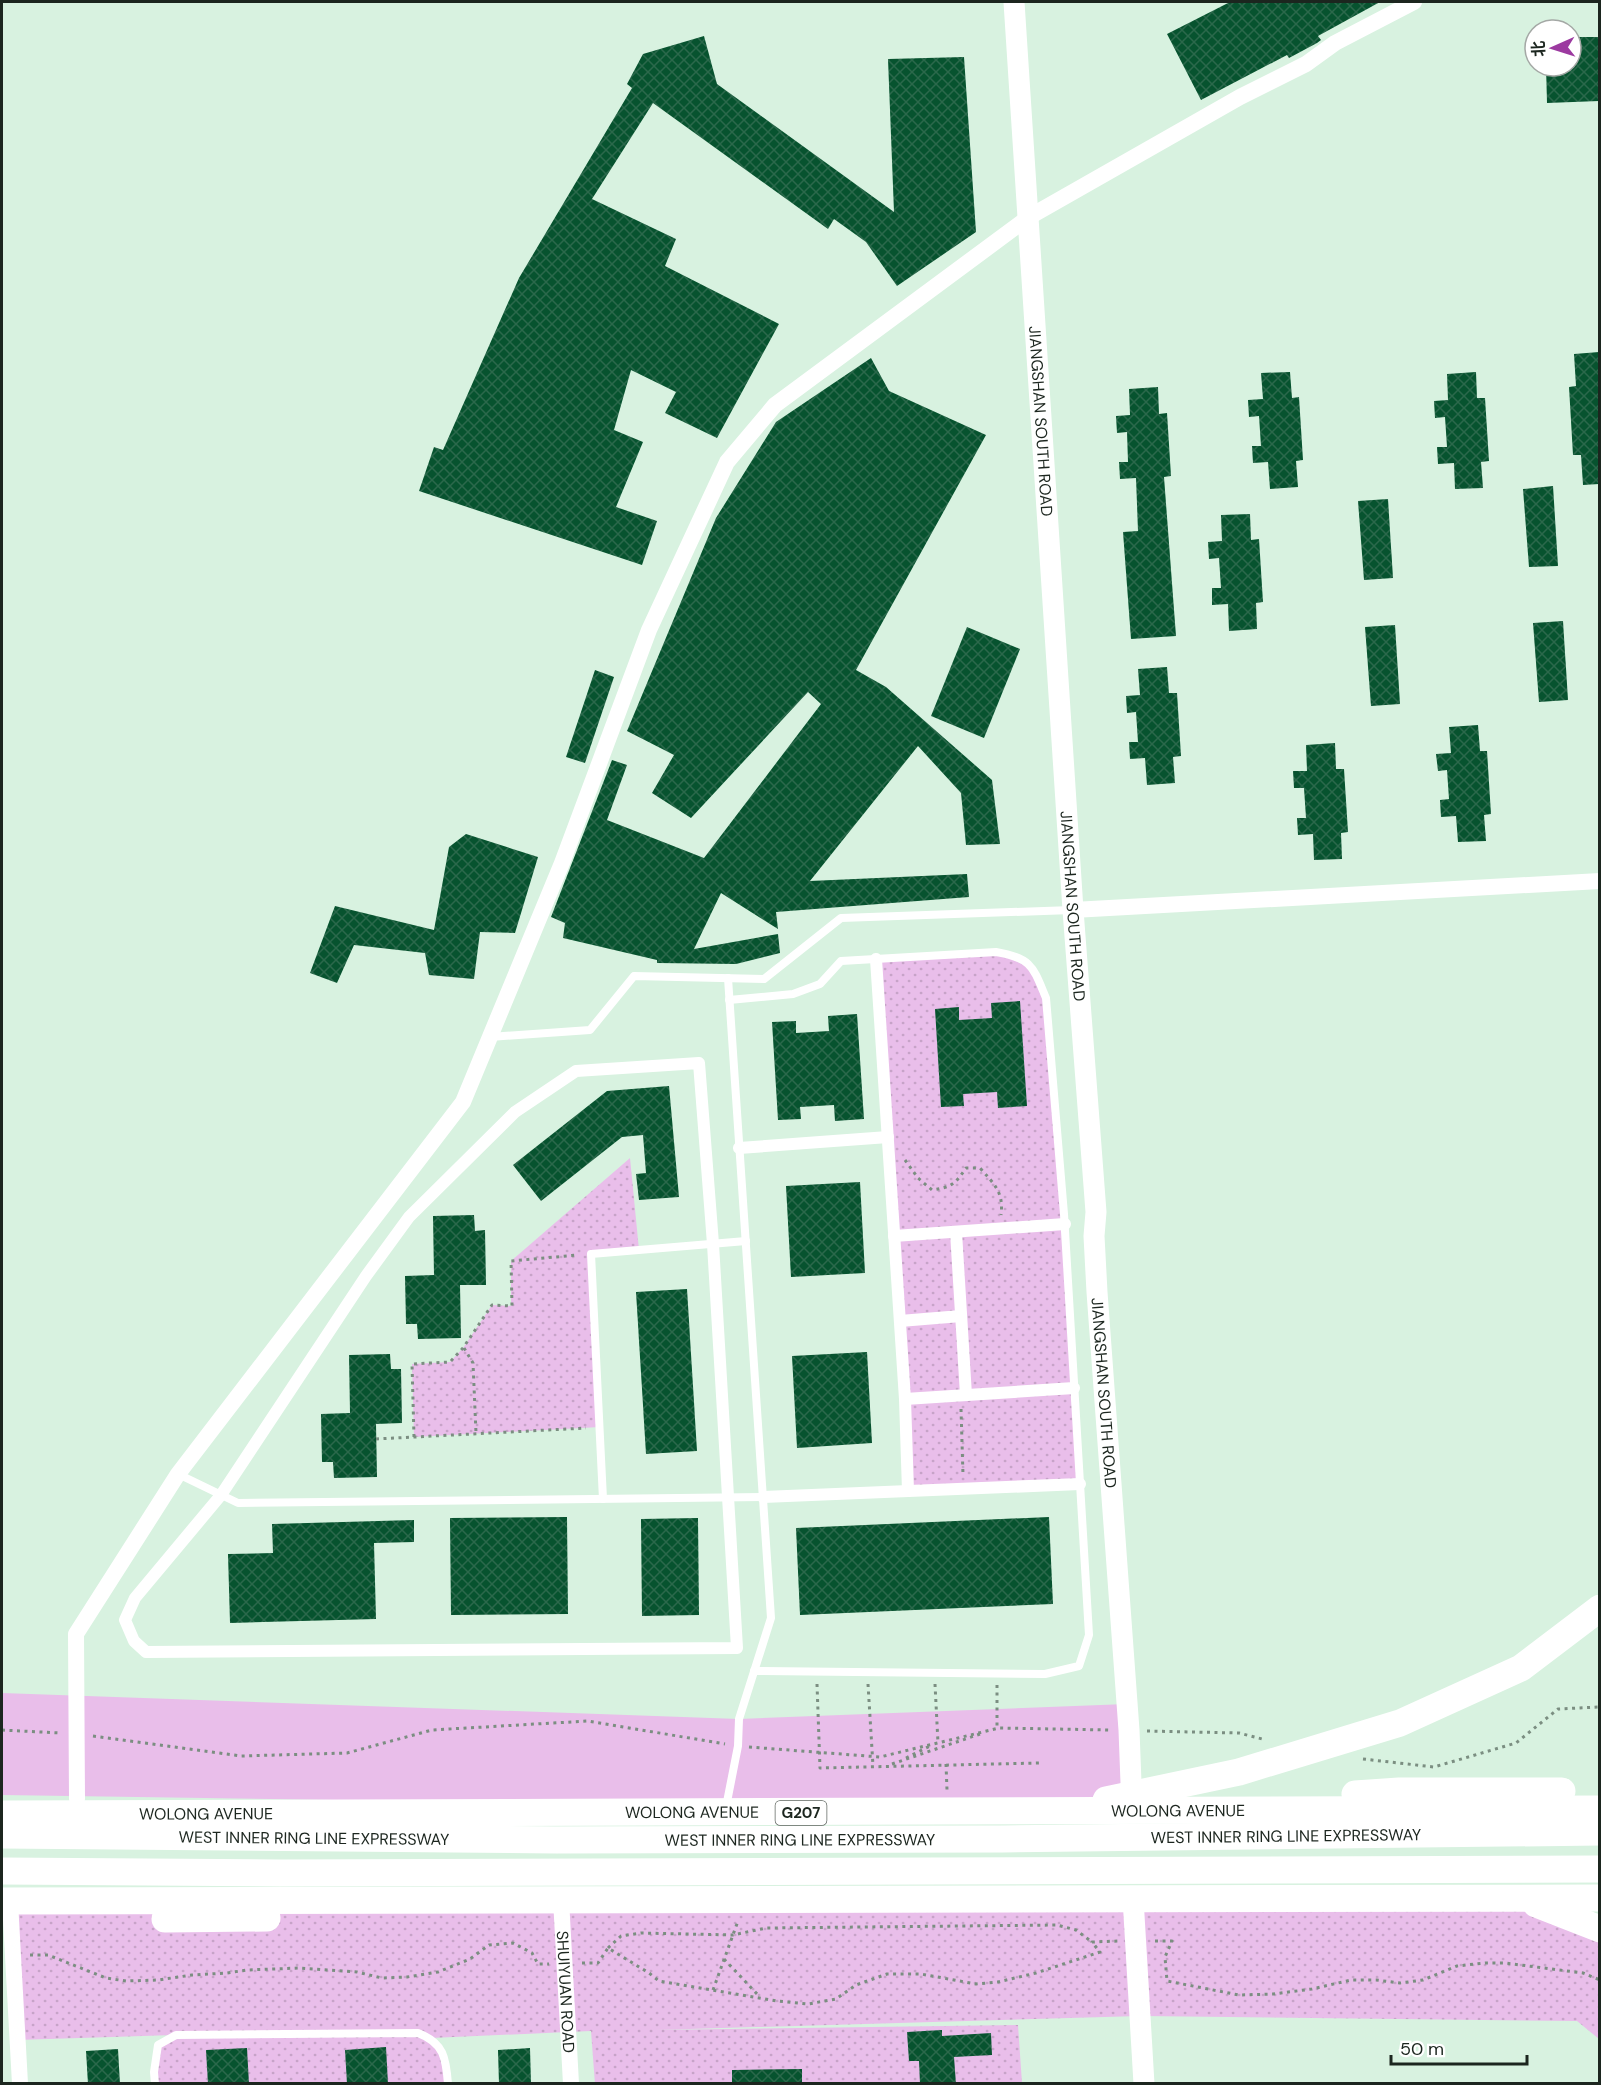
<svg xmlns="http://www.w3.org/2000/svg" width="1601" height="2085" font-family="'DM Sans','Noto Sans SC',sans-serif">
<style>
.grass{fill:url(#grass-dots)}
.green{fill:#e9beea}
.building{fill:url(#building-cross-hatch)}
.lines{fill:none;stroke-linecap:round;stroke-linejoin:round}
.path{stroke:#7b8e81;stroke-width:3;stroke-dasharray:3 4.5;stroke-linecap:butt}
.service{stroke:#fff;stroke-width:8}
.pedestrian{stroke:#fff;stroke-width:12}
.minor{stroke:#fff;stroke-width:16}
.tertiary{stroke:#fff;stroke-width:21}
.trunk{stroke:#fff;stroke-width:27}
.labels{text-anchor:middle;stroke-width:6;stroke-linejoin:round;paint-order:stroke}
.shield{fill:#fff;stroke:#606762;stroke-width:1.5}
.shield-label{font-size:15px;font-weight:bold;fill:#1c261f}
.street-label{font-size:16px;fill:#1c261f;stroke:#fff}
</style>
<defs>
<pattern id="grass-dots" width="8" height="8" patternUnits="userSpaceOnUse" patternTransform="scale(1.5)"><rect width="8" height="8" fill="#e9beea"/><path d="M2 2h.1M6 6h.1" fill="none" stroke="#c7a3c8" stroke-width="1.8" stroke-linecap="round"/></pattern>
<pattern id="building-cross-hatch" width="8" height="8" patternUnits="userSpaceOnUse" patternTransform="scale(1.5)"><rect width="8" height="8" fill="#07532f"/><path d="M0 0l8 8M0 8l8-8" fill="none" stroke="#2b684b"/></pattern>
</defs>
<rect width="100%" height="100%" fill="#d8f2e0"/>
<g class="grass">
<polygon points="996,952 1033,969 1046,998 1080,1484 908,1491 876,959"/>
<polygon points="630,1158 639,1250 591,1254 600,1427 414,1437 412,1364 450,1362 463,1348 492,1305 511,1306 511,1261"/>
<polygon points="1486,1898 1599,1924 1599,2039 1577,2021 1140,2016 655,2030 1018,2025 1022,2083 595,2084 591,2031 431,2038 442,2051 448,2083 155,2083 158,2045 174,2035 17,2040 10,1901"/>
</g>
<polygon class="green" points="2,1693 739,1719 1127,1704 1132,1812 2,1795"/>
<g class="building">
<polygon points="1230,2 1380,2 1318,36 1321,40 1317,43 1289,58 1287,55 1201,100 1167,34"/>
<polygon points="704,36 717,84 894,212 888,59 964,57 976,232 897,286 866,242 834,219 828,229 653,103 592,199 676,239 665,266 779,324 717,438 665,413 676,392 631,370 614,430 643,442 616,507 657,521 642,565 419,491 434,447 443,450 519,278 632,88 627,84 643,54"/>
<polygon points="1571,37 1599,37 1599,101 1547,103 1546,66 1571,66"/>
<polygon points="1599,352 1599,484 1583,485 1581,455 1573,455 1569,387 1576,386 1574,354"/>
<polygon points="871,358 889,391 986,435 856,670 886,687 992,780 1000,844 966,845 961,793 918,746 810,881 967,874 969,897 776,912 778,929 721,893 694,949 778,934 780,953 736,964 657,963 657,960 563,938 565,923 551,917 612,760 627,765 607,820 704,858 821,704 808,692 691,818 652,793 674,755 627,731 716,518 776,422"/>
<polygon points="1290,372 1292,398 1299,397 1303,460 1296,461 1298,487 1270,489 1268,462 1253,463 1252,446 1261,446 1259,416 1249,417 1248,400 1263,399 1261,373"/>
<polygon points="1476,372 1477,398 1485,398 1489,461 1481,462 1483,488 1455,489 1454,463 1438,464 1437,447 1447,447 1445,417 1435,418 1434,401 1448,400 1447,374"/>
<polygon points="1158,387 1159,414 1167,413 1171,476 1164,477 1176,636 1131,639 1123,532 1138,531 1136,478 1120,479 1119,462 1128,462 1127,432 1117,433 1116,416 1130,415 1129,389"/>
<polygon points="1553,486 1558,566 1529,567 1523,489"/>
<polygon points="1388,499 1393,578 1364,580 1358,501"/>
<polygon points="1250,514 1251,540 1259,539 1263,602 1256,603 1257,629 1229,631 1228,604 1212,605 1212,588 1221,588 1219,558 1209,559 1208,542 1222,541 1221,515"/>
<polygon points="1563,621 1568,700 1539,702 1533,623"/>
<polygon points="1395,625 1400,704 1371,706 1365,627"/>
<polygon points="967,627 1020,649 984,738 931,716"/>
<polygon points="1167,667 1169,693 1177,693 1181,756 1173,757 1175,783 1147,785 1145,758 1130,759 1129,742 1138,742 1136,712 1127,713 1126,696 1140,695 1138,669"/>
<polygon points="595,670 614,677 585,763 566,757"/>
<polygon points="1478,725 1480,751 1487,751 1491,814 1484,815 1486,841 1458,842 1456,816 1441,817 1440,800 1449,799 1447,770 1438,771 1436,754 1451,753 1449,727"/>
<polygon points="1335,743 1336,769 1344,769 1348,832 1341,833 1342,859 1314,860 1313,834 1298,835 1297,818 1306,818 1304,788 1294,788 1293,771 1307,771 1306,745"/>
<polygon points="466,834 538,857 515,933 480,932 474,979 429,975 425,953 354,945 337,983 310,973 335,906 434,930 449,847"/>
<polygon points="1020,1001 1027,1106 998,1108 997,1092 963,1094 964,1106 941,1107 935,1009 959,1007 959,1020 992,1018 991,1003"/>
<polygon points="857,1014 864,1119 835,1121 834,1105 800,1107 801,1119 778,1120 772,1022 796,1021 796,1033 829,1031 828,1016"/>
<polygon points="669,1086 679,1197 639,1200 636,1174 646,1173 643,1135 622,1137 541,1201 513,1165 607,1091"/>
<polygon points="860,1182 865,1273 791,1277 786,1186"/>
<polygon points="474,1215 475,1231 485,1230 486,1285 460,1285 461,1338 418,1339 417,1324 406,1324 405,1276 434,1275 433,1216"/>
<polygon points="687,1289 697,1451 646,1454 636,1292"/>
<polygon points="867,1352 872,1443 797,1448 792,1356"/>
<polygon points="390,1354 391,1369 401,1369 402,1423 376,1424 377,1477 334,1478 333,1462 322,1462 321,1414 350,1413 349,1355"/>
<polygon points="567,1517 568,1614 451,1615 450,1518"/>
<polygon points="1049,1517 1053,1604 800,1615 796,1528"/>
<polygon points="698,1518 699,1615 642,1616 641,1519"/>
<polygon points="414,1520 414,1542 374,1543 376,1619 230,1623 228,1554 273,1553 272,1524"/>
<polygon points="942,2030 942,2036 991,2033 992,2055 954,2057 956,2084 920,2084 919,2061 909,2061 907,2032"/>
<polygon points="386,2047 388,2084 347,2084 345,2050"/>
<polygon points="247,2048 249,2084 208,2084 206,2050"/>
<polygon points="530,2048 531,2084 499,2084 498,2050"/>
<polygon points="118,2049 120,2084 88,2084 86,2051"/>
<polygon points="802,2069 802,2084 732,2084 732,2070"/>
</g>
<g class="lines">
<g class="path">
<path d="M905,1160L918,1178L932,1190C952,1187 955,1184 966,1168H980C994,1184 1004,1192 1001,1215"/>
<polyline points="464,1348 473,1363 476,1433"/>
<polyline points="961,1409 963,1475"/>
<polyline points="414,1437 412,1364 450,1362 463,1348 492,1305 512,1306 511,1261 578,1255"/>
<polyline points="376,1439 586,1428"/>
<polyline points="817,1684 820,1768 1039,1763"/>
<polyline points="868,1684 873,1766"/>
<polyline points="935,1684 938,1743"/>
<polyline points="997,1685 997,1728"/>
<polyline points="2,1730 60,1733"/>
<polyline points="1147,1731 1239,1733 1266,1740"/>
<polyline points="93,1736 241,1756 347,1753 432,1730 588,1721 725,1744"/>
<polyline points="749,1747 880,1757 999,1728 1111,1730"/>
<polyline points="906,1758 932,1745"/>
<polyline points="1363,1759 1434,1767 1516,1743 1558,1709 1600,1707"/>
<polyline points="892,1764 980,1734"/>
<polyline points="946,1764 947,1790"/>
<polyline points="1155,1941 1172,1941 1165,1957 1167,1981 1239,1995 1273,1994 1312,1989 1351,1980 1376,1980 1400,1983 1423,1980 1457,1966 1485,1963 1505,1963 1583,1973 1600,1980"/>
<polyline points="608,1948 621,1936 641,1933 733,1935 766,1928 1057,1925 1076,1930 1092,1942"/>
<polyline points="30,1955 48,1955 106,1978 126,1981 158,1980 192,1975 227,1973 247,1970 299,1968 357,1972 382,1978 407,1977 438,1972 470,1959 489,1945 513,1943 532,1953 538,1964 549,1964"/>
<polyline points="724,1959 759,1996"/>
<polyline points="582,1963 598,1963 608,1948 649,1973 659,1981 777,2001 808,2004 836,1999 856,1985 887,1974 921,1974 976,1984 998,1982 1036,1973 1100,1952 1092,1942 1118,1941"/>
<polyline points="713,1990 738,1921"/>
</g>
<g class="service">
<path d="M729,1000L793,994L820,984L841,961L996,952C1032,958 1033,967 1046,998L1064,1214L1089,1635L1079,1666L1045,1674L754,1671"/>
<polyline points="490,1037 590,1030 634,976 764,979 841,918 1072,910"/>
<polyline points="178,1474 238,1503 763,1497"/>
<polyline points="603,1499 591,1254 746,1241"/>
<polyline points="726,1807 738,1746 739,1719 771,1618 728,978"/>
<path d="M155,2084L154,2072L158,2045L176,2035L418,2033C444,2043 446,2058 448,2084"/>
</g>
<g class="pedestrian">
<polyline points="876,959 905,1399 908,1491"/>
<polygon points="699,1063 713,1244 737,1648 146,1652 134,1641 125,1620 135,1598 221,1495 366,1276 409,1217 515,1112 576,1071"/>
<polyline points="739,1148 888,1137"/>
<polyline points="956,1232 966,1395"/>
<polyline points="894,1236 1065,1224"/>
<polyline points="900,1321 961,1316"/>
<polyline points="905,1399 1074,1388"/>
<polyline points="763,1497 1080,1484"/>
</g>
<g class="minor">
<polyline points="1073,910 1600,881"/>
<polyline points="77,1799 76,1634 178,1474 463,1102 562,863 649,630 727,462 775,405 1029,217 1240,97 1306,64 1335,43 1414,2"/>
<path id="s1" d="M561,1899L571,2084"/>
<polyline points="10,1901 20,2084"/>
</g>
<g class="tertiary">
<path id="s2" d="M1014,2L1073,910L1096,1212L1094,1236L1097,1292L1129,1730L1132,1809"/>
<polyline points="1133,1898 1144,2084"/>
</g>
<g class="trunk">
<polyline points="1355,1794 1399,1791 1562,1791"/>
<polyline points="1106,1800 1239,1772 1400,1723 1521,1668 1600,1608"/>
<path id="s3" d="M2,1814L1600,1809"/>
<path id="s4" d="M2,1835L556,1840L1003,1839L1600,1832"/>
<polyline points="2,1871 280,1873 1600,1869"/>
<polyline points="2,1901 1600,1898"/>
<polyline points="1536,1904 1600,1929"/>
<polyline points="165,1919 267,1918"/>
</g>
</g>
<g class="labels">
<rect class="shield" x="775.5" y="1801" width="51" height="24" rx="4.5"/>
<g class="shield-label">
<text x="801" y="1818">G207</text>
</g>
<g class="street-label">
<text dy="6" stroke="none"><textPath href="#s2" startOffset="420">JIANGSHAN SOUTH ROAD</textPath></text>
<text dy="6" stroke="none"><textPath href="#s2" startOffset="906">JIANGSHAN SOUTH ROAD</textPath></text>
<text dy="6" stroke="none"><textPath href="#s2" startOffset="1394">JIANGSHAN SOUTH ROAD</textPath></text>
<text dy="6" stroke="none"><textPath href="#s3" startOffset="1176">WOLONG AVENUE</textPath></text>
<text dy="6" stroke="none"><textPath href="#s3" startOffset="204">WOLONG AVENUE</textPath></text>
<text dy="6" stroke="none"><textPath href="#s3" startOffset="690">WOLONG AVENUE</textPath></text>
<text dy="6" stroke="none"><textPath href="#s4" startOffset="1284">WEST INNER RING LINE EXPRESSWAY</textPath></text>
<text dy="6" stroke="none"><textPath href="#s4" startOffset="312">WEST INNER RING LINE EXPRESSWAY</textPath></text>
<text dy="6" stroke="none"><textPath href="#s4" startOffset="798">WEST INNER RING LINE EXPRESSWAY</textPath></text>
<text dy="6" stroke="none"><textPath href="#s1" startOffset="93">SHUIYUAN ROAD</textPath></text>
</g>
</g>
<rect width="1601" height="2085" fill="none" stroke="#1c261f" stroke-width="6"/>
<g transform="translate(1553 48) rotate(267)"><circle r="28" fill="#ffffff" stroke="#a4a8a5" stroke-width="1.5"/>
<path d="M0-4.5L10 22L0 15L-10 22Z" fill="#9c3aa0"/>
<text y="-9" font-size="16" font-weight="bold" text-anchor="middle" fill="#1c261f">北</text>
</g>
<path d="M1391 2055v9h136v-9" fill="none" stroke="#1c261f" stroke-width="3"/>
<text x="1400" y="2055" font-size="18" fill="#1c261f" stroke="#ffffff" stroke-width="4.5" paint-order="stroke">50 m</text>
</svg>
